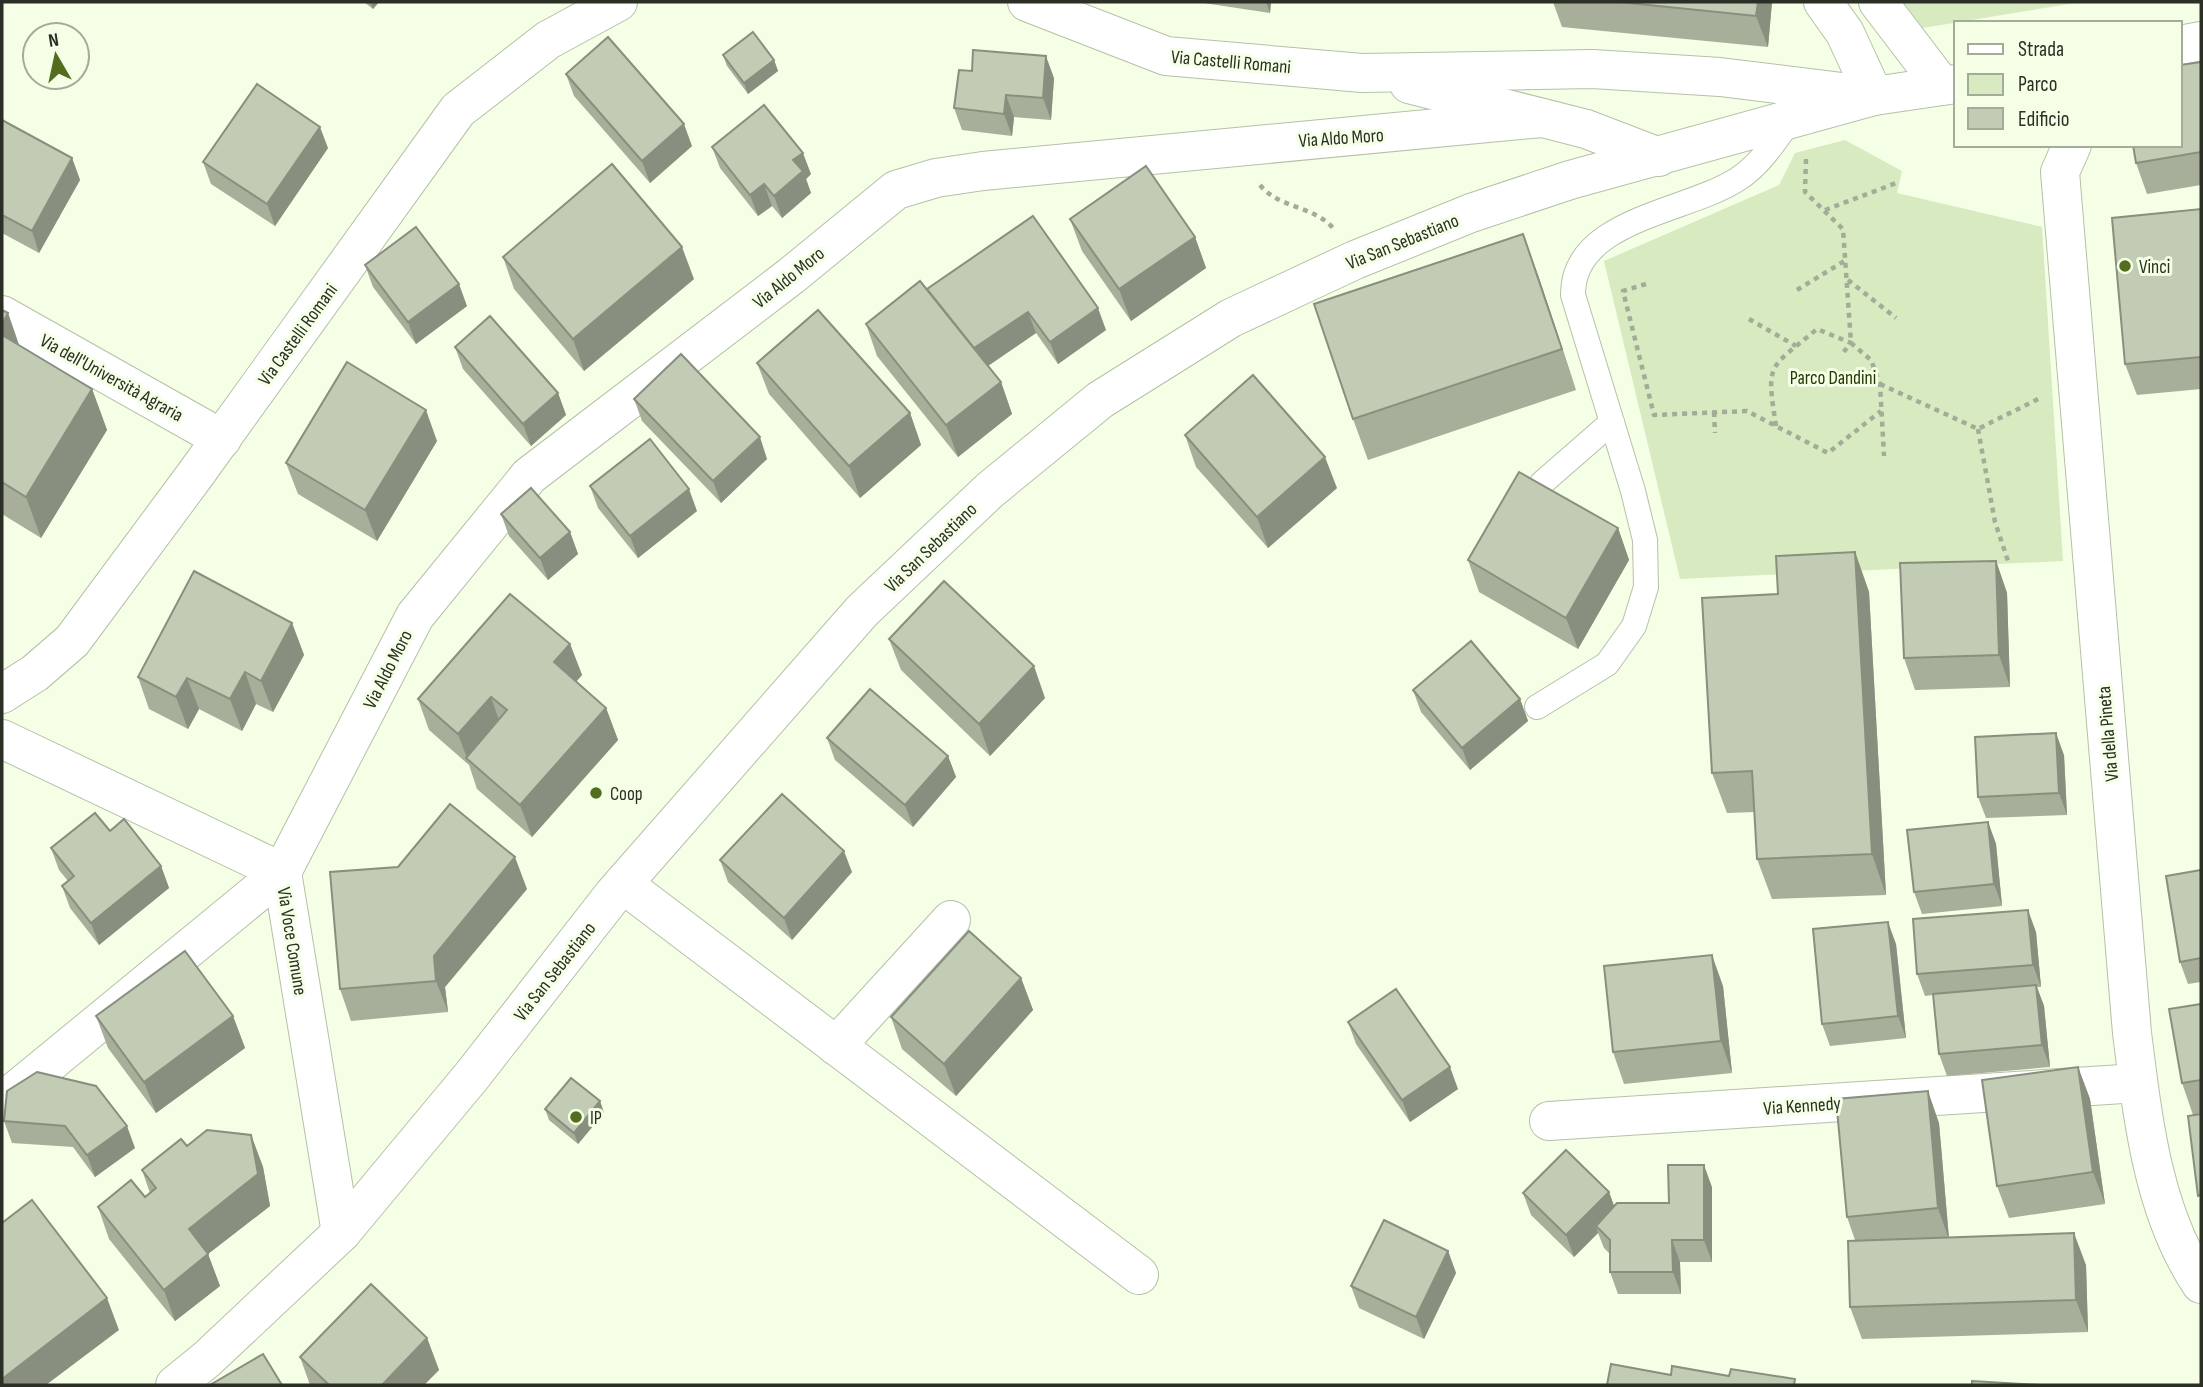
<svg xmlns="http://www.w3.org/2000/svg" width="2203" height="1387" font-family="'Sofia Sans Condensed',sans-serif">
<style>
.green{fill:#d8eabf}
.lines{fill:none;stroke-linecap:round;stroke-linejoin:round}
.lane-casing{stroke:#b6c0a8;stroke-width:26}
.street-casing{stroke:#b6c0a8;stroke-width:40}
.secondary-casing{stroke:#b6c0a8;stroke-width:40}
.path{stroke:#a3ac99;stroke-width:4.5;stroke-dasharray:5 5;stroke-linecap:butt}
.lane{stroke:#fff;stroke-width:24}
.street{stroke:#fff;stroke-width:38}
.secondary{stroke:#fff;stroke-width:38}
.wall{fill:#a7af9b}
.shaded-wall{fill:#888f7e}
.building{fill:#c2ccb4;stroke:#888f7e;stroke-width:2}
.poi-dot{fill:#536d1f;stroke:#f4ffe6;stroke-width:2.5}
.labels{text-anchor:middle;stroke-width:6;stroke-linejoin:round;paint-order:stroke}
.street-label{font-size:19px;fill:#2b2f25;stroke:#f4ffe6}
.poi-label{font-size:19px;fill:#2b2f25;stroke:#f4ffe6;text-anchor:start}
.park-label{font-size:19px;fill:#273704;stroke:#f4ffe6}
</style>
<rect width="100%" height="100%" fill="#f4ffe6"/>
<g class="green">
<polygon points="1903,2 2081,2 1923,28"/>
<polygon points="1845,140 1902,171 1897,193 2042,227 2063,561 1680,579 1604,261 1779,185 1795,153"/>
</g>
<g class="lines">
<defs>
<g id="lane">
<polyline points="1542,483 1612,422"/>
<path d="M1537,707L1607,664L1634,626L1646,587L1645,540L1633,491L1573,295C1572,219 1688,212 1738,179C1761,164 1775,141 1791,119"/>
</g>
<g id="street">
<polyline points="1823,2 1845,33 1874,96"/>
<polyline points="1878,2 1942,86"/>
<polyline points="2180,45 2201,41"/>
<polyline points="2,315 222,439"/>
<polyline points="2,739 282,872 341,1233"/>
<polyline points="623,884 1139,1275"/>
<polyline points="836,1046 951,920"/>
<polyline points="2,1102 282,872 415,616 529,476 791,276 896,190 936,178 983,171 1542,118"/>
<polyline points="1549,1121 2138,1083"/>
</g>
<g id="secondary">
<polyline points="1027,2 1166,56 1362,73 1593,69 1720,77 1858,94"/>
<polyline points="1409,84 1586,129 1659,157"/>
<path d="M2072,145L2060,172L2132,1033C2143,1118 2152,1211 2201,1284"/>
<polyline points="2,694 35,673 72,641 195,475 458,110 548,40 618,2"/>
<polyline points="175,1385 207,1359 341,1233 471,1077 613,895 862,611 990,490 1100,400 1231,318 1355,260 1471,213 1570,180 1874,96 1956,84"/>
</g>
</defs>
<use href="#lane" class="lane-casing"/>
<use href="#street" class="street-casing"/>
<use href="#secondary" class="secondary-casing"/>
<g class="path">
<polyline points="1806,159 1805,192 1843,229 1851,343 1871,360 1880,384 1884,456"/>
<path d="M1260,185C1278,208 1314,206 1333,228"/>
<polyline points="1825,210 1899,182"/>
<polyline points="1848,280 1896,318"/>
<polyline points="1646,284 1623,291 1654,415 1747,411 1828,453 1881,411"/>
<polyline points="1797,290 1846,260"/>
<polyline points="1749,319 1796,346"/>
<polyline points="1880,384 1978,429 2040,398"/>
<polyline points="1714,412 1715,433"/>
<path d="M1776,426C1766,361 1768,370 1817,329L1851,343L1842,354"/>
<polyline points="1978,429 1995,522 2009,564"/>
</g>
<use href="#lane" class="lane"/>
<use href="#street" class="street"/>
<use href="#secondary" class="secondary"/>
</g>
<g class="wall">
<polygon points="364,2 379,2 373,9"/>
<polygon points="1197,2 1271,2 1270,13"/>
<polygon points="1553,2 1772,2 1768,47 1562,27"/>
<polygon points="723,55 774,60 778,71 748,94 727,66"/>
<polygon points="2201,62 2201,185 2147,194 2136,163"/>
<polygon points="566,74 692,146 650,183 574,96"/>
<polygon points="1054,78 1051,120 1014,117 1012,136 962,130 954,108"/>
<polygon points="2,120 72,158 80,180 39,253 2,233"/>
<polygon points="712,147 811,174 806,179 811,193 782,218 772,206 758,216 720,168"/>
<polygon points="328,148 275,226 211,184 203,162"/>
<polygon points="2201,209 2201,389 2137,395 2125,364"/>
<polygon points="1070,219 1195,237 1206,268 1131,321 1082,251"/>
<polygon points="503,257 694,279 584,371 514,289"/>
<polygon points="365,265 467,306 416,344 373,287"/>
<polygon points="1538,275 1576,390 1368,460 1353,419"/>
<polygon points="927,289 1106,330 1058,364 1036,333 988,366 1001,382 1012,414 958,457 877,356 866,324"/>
<polygon points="2,310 8,313 19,345 92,389 107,430 41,538 2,514"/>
<polygon points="455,347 558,393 566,415 531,446 463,369"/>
<polygon points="757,363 910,413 921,445 860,498 769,394"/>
<polygon points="634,399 767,459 721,503 642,421"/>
<polygon points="1185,435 1337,488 1268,548 1196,467"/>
<polygon points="437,441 377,541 298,494 286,463"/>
<polygon points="590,486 697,511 638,558 598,508"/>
<polygon points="501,514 570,532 578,554 548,580 509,536"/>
<polygon points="1618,528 1629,560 1578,649 1479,592 1468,560"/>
<polygon points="1855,552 1869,592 1886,895 1772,899 1757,859 1755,812 1727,813 1712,773 1778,594"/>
<polygon points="1996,561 2007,593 2010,687 1915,690 1904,658"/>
<polygon points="292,623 304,655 273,712 256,704 242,731 199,709 188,729 149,709 138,677"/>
<polygon points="889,639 1045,698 990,756 901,670"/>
<polygon points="570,644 582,675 576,682 606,708 618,740 532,837 477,789 469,765 429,730 418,699"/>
<polygon points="1413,690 1520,699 1528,721 1470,770 1421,712"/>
<polygon points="827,738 948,756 956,777 913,827 835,760"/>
<polygon points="2064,755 2067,815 1986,818 1978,797"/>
<polygon points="1988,822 1996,844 2002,906 1922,914 1914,892"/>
<polygon points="110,831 161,866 169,888 99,945 70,908 62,886 68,881 59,870 51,848"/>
<polygon points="720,860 852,872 792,940 728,882"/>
<polygon points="2201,870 2201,982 2188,984 2180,962"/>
<polygon points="527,889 445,987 448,1012 351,1021 340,989"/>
<polygon points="2036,932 2041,987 2037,987 2044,1006 2050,1067 1947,1076 1939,1054 1933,995 1925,996 1917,974"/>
<polygon points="1896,944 1906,1038 1830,1046 1822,1024"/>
<polygon points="1021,978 1033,1010 956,1096 902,1049 891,1017"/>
<polygon points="1723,986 1732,1073 1624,1084 1613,1052"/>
<polygon points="2201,1004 2201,1113 2193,1115 2182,1083"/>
<polygon points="96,1016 233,1016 245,1048 156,1113 108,1048"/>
<polygon points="1348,1022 1458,1089 1410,1122 1356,1044"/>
<polygon points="2078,1067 2090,1099 2105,1204 2009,1218 1997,1186"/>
<polygon points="7,1091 135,1148 95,1177 73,1147 12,1143 4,1121"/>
<polygon points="600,1101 604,1113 578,1144 549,1120 545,1109"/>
<polygon points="1939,1123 1949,1237 2086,1265 2088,1332 1862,1339 1850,1307 1855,1240 1847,1217"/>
<polygon points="251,1135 263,1167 270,1206 208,1254 220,1286 175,1321 109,1239 98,1207 145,1197 150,1193 142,1170 187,1146"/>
<polygon points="1712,1187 1712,1262 1680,1262 1681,1294 1618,1294 1610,1272 1610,1254 1604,1248 1598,1233 1574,1257 1531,1215 1523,1193 1609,1192 1614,1206 1669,1203"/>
<polygon points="1448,1251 1456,1273 1424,1339 1359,1308 1351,1286"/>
<polygon points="427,1338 439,1370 424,1385 310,1385 300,1357"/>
</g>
<g class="shaded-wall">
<polygon points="370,2 379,2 373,9"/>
<polygon points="1266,2 1271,2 1270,13"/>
<polygon points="1758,2 1772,2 1768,47 1756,16"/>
<polygon points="1046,56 1054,78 1051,120 1043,98"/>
<polygon points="774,60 778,71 748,94 744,83"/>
<polygon points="1006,95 1014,117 1012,136 1004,114"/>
<polygon points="684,124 692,146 650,183 642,161"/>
<polygon points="320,127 328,148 275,226 267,204"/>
<polygon points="803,153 811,174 806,179 811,193 782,218 774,196 793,160"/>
<polygon points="72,158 80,180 39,253 32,231"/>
<polygon points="764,184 772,206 758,216 750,195"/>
<polygon points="1523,234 1538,275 1576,390 1562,349"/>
<polygon points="1195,237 1206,268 1131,321 1119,289"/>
<polygon points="682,247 694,279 584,371 573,339"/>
<polygon points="459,284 467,306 416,344 408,322"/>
<polygon points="1098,308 1106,330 1058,364 1050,342"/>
<polygon points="1028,312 1036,333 979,372 971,350"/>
<polygon points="8,313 22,354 2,344 2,324"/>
<polygon points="1001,382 1012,414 958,457 946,425"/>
<polygon points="92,389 107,430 41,538 26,497"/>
<polygon points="558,393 566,415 531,446 523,424"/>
<polygon points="426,410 437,441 377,541 365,510"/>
<polygon points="910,413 921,445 860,498 849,466"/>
<polygon points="760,437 767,459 721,503 713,481"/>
<polygon points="1325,457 1337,488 1268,548 1257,517"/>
<polygon points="689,489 697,511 638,558 630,536"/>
<polygon points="1618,528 1629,560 1578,649 1566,618"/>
<polygon points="570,532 578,554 548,580 540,558"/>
<polygon points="1855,552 1869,592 1886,895 1872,854"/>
<polygon points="1996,561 2007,593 2010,687 1999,655"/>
<polygon points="292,623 304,655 273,712 261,681"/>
<polygon points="570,644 582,675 565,694 554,662"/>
<polygon points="1034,666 1045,698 990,756 979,724"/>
<polygon points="245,672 256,704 242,731 230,699"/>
<polygon points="187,678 199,709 188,729 176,697"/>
<polygon points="491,697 502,729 467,758 458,734"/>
<polygon points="1520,699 1528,721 1470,770 1462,748"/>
<polygon points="606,708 618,740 532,837 520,805"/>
<polygon points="2056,733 2064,755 2067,815 2059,793"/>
<polygon points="948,756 956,777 913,827 905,805"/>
<polygon points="1988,822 1996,844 2002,906 1994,884"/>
<polygon points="844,851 852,872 792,940 784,918"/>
<polygon points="515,857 527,889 445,987 448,1012 436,981 434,956"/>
<polygon points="161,866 169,888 99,945 91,923"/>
<polygon points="2028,910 2036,932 2041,987 2033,965"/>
<polygon points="1888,922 1896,944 1906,1038 1898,1016"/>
<polygon points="1712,955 1723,986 1732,1073 1721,1041"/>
<polygon points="1021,978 1033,1010 956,1096 944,1064"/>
<polygon points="2036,985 2044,1006 2050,1067 2042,1045"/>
<polygon points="233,1016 245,1048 156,1113 144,1082"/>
<polygon points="1450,1067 1458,1089 1410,1122 1402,1100"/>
<polygon points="2078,1067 2090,1099 2105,1204 2093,1172"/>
<polygon points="1928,1091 1939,1123 1949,1240 1938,1208"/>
<polygon points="600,1101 604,1113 578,1144 574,1133"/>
<polygon points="127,1126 135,1148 95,1177 87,1155"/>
<polygon points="251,1135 263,1167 270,1206 208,1254 220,1286 175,1321 164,1290 189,1229"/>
<polygon points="1704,1165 1712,1187 1712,1262 1704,1240"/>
<polygon points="1609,1192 1617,1214 1596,1226 1598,1233 1574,1257 1566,1235"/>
<polygon points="2074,1233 2086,1265 2088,1332 2076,1300"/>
<polygon points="1672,1240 1680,1262 1681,1294 1673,1272"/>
<polygon points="1448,1251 1456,1273 1424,1339 1416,1317"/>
<polygon points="107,1298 119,1330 46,1385 2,1385 2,1379"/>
<polygon points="427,1338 439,1370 424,1385 382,1385"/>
</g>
<g class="building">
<polygon points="1619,2 1758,2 1756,16"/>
<polygon points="753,32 774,60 744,83 723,55"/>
<polygon points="608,37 684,124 642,161 566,74"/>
<polygon points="973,50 1046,56 1043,98 1006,95 1004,114 954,108 959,70 972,71"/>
<polygon points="2201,62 2201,152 2136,163 2133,145 2180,145 2180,65"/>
<polygon points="257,84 320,127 267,204 203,162"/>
<polygon points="764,105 803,153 793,160 803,171 774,196 764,184 750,195 712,147"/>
<polygon points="2,120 72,158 32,231 2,215"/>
<polygon points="612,164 682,247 573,339 503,257"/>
<polygon points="1146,166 1195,237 1119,289 1070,219"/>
<polygon points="2201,209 2201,357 2125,364 2112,218"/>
<polygon points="1033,216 1098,308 1050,342 1028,312 974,348 927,289"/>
<polygon points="416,227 459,284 408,322 365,265"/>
<polygon points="1523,234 1562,349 1353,419 1314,304"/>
<polygon points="920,281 1001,382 946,425 866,324"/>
<polygon points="2,310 8,313 2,324"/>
<polygon points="818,310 910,413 849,466 757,363"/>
<polygon points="490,316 558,393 523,424 455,347"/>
<polygon points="2,335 92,389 26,497 2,482"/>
<polygon points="681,354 760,437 713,481 634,399"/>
<polygon points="347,362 426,410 365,510 286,463"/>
<polygon points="1253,375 1325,457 1257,517 1185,435"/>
<polygon points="650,439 689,489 630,536 590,486"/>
<polygon points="1519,472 1618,528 1566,618 1468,560"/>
<polygon points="531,488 570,532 540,558 501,514"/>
<polygon points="1855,552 1872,854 1757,859 1752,771 1712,773 1702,598 1778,594 1776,556"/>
<polygon points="1996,561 1999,655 1904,658 1900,563"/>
<polygon points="194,571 292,623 261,681 245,672 230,699 187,678 176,697 138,677"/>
<polygon points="944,581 1034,666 979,724 889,639"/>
<polygon points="510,594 570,644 554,662 606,708 520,805 466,758 507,710 491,697 458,734 418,699"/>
<polygon points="1471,641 1520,699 1462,748 1413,690"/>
<polygon points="870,689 948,756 905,805 827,738"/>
<polygon points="2056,733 2059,793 1978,797 1975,737"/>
<polygon points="782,794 844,851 784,918 720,860"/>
<polygon points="450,804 515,857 434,956 436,981 340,989 330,872 398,867"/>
<polygon points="95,813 110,831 124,819 161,866 91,923 62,886 74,876 51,848"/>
<polygon points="1988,822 1994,884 1914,892 1907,830"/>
<polygon points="2201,870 2201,958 2180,962 2166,876"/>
<polygon points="2028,910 2033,965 1917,974 1913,919"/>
<polygon points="1888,922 1898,1016 1822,1024 1813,929"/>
<polygon points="969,931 1021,978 944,1064 891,1017"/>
<polygon points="185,951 233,1016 144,1082 96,1016"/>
<polygon points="1712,955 1721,1041 1613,1052 1604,966"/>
<polygon points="2036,985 2042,1045 1939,1054 1933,994"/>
<polygon points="1396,989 1450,1067 1402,1100 1348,1022"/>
<polygon points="2201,1004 2201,1080 2182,1083 2169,1009"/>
<polygon points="2078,1067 2093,1172 1997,1186 1982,1080"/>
<polygon points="37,1072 96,1086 127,1126 87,1155 65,1126 4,1121 7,1091"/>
<polygon points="571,1078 600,1101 574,1133 545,1109"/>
<polygon points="1928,1091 1938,1208 1847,1217 1836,1099"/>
<polygon points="2201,1114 2201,1195 2198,1196 2188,1116"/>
<polygon points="207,1130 251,1135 258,1174 189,1229 208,1254 164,1290 98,1207 131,1180 145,1197 156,1188 142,1170 181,1139 187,1146"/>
<polygon points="1566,1150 1609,1192 1566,1235 1523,1193"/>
<polygon points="1668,1165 1704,1165 1704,1240 1672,1240 1673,1272 1610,1272 1610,1240 1596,1226 1617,1203 1669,1203"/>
<polygon points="32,1200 107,1298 2,1379 2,1223"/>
<polygon points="1384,1220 1448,1251 1416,1317 1351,1286"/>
<polygon points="2074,1233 2076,1300 1850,1307 1848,1241"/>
<polygon points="371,1284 427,1338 382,1385 329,1385 300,1357"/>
<polygon points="263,1354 282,1385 210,1385"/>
<polygon points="1611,1364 1671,1375 1672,1366 1729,1376 1731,1369 1795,1379 1794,1385 1607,1385"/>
<polygon points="1972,1381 2040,1385 1972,1385"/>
</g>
<g class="poi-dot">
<circle cx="2125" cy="266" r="7"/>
<circle cx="596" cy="793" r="7"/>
<circle cx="576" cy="1117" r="7"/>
</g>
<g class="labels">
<g class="street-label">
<text transform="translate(1231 61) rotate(5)" y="7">Via Castelli Romani</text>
<text transform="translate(1341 137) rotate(-4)" y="7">Via Aldo Moro</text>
<text transform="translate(1402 241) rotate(-22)" y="7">Via San Sebastiano</text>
<text transform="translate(788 277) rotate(-39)" y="7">Via Aldo Moro</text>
<text transform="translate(297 334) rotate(-54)" y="7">Via Castelli Romani</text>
<text transform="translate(112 377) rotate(29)" y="7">Via dell'Università Agraria</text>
<text transform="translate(930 547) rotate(-44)" y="7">Via San Sebastiano</text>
<text transform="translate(387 669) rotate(-63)" y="7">Via Aldo Moro</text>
<text transform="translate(2107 734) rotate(-95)" y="7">Via della Pineta</text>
<text transform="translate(293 941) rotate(81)" y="7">Via Voce Comune</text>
<text transform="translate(554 971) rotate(-52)" y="7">Via San Sebastiano</text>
<text transform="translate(1802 1105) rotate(-4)" y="7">Via Kennedy</text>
</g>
<g class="poi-label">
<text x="2139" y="273">Vinci</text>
<text x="610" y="800">Coop</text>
<text x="590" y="1124">IP</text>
</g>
<g class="park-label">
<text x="1833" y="384">Parco Dandini</text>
</g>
</g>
<rect width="2203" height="1387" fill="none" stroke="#2b2f25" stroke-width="7"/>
<rect x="1954" y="21" width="228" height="126" fill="#f4ffe6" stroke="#a4ac99" stroke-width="2"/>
<rect x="1968" y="44" width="35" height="10" fill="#ffffff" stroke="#a4ac99" stroke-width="2"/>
<text x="2018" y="56" font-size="21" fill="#2b2f25">Strada</text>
<rect x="1968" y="74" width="35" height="21" fill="#d8eabf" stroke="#a4ac99" stroke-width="2"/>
<text x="2018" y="91" font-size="21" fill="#2b2f25">Parco</text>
<rect x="1968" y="108" width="35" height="21" fill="#c2ccb4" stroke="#a4ac99" stroke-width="2"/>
<text x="2018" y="126" font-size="21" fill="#2b2f25">Edificio</text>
<g transform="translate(56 56) rotate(351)"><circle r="33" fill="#f4ffe6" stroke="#a4ac99" stroke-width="2"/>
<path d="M0-5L12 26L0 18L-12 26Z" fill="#536d1f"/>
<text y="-10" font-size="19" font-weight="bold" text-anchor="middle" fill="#2b2f25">N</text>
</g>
</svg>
